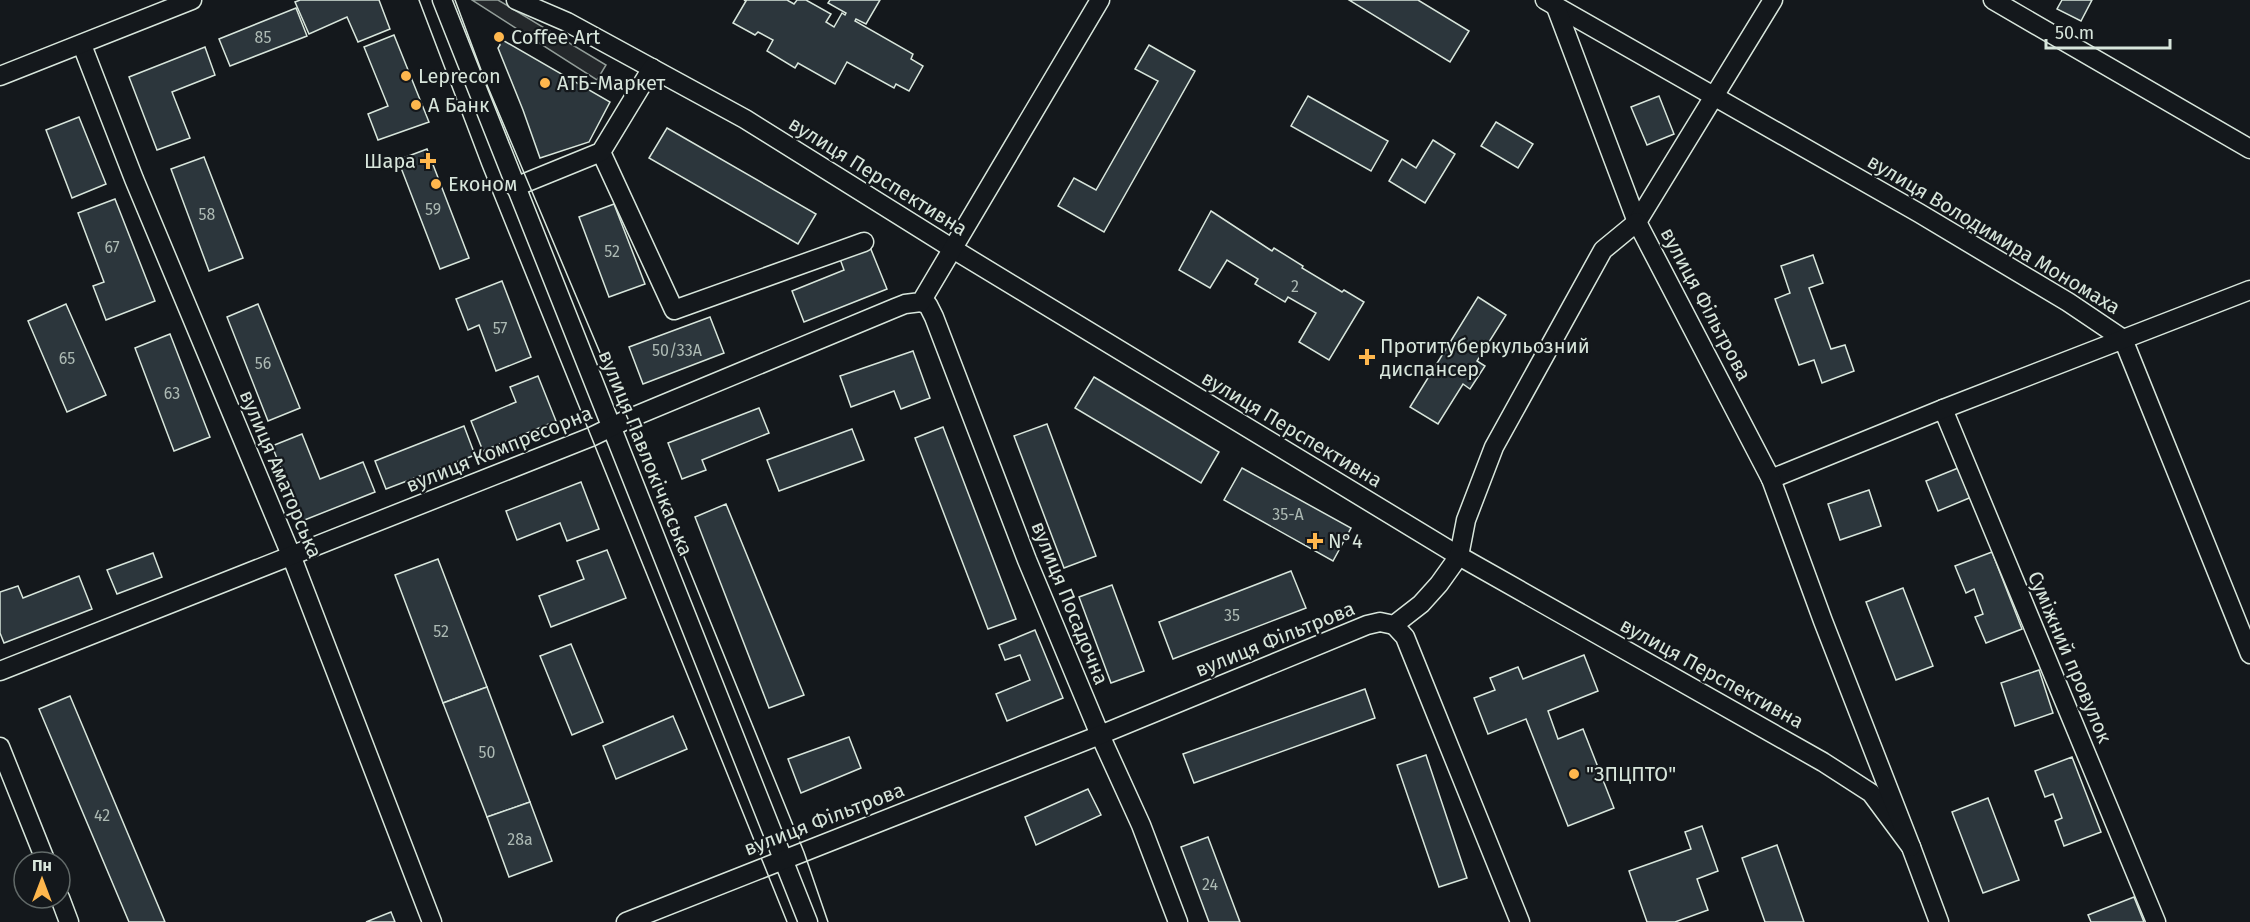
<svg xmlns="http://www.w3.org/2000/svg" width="2250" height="922" font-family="'Fira Sans',sans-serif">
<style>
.parking{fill:#24282b;stroke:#939e99;stroke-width:1.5}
.building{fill:#2c363c;stroke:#d8e6dc;stroke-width:1.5}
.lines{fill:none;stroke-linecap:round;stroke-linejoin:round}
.minor-casing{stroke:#d8e6dc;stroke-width:21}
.minor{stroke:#14181c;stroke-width:18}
.tram{stroke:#d8e6dc;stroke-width:1.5}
.poi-dot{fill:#ffb74d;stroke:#14181c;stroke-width:2}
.labels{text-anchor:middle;stroke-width:4.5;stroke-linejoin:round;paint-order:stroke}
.number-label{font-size:16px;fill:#adbab4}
.poi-label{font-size:20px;fill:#d8e6dc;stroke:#14181c;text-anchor:start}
.street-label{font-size:20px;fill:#d8e6dc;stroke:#14181c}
</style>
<rect width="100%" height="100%" fill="#14181c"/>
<polygon class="parking" points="472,0 498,0 606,65 597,80"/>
<g class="building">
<polygon points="300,0 379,0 390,29 358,42 347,17 309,34 295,2"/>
<polygon points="744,0 787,0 794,4 797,0 806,0 831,14 826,22 834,27 842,13 845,15 846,13 828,3 830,0 880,0 866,24 856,19 855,21 913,54 911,59 923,66 909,91 896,84 894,88 847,62 835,84 798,63 795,68 767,51 773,40 758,32 755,35 733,23 746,1"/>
<polygon points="1349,0 1418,0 1469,31 1450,62"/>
<polygon points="2062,0 2092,0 2081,21 2057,9"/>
<polygon points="296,8 307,36 230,66 219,39"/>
<polygon points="394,35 429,122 378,140 368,114 388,106 364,47"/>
<polygon points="499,38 610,102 589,142 540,158 523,110 498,48 500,45"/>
<polygon points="1149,45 1195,71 1104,232 1058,206 1074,178 1096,190 1158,81 1135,69"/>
<polygon points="205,47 215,75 172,92 190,138 157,150 129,77"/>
<polygon points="1308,96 1388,141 1371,171 1291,126"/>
<polygon points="1659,96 1674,134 1647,145 1631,107"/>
<polygon points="79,117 106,184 72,198 46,130"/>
<polygon points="1496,122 1533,144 1518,168 1481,146"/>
<polygon points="667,128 816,214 798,244 649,158"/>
<polygon points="1433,140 1455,154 1425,203 1389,181 1402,159 1416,168"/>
<polygon points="427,149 469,258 440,269 398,160"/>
<polygon points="204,157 243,258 209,271 171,169"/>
<polygon points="115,199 155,301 106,320 93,286 104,282 78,213"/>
<polygon points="614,204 645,284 609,297 579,217"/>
<polygon points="1211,211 1272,251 1274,248 1303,266 1302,268 1342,292 1344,290 1364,302 1329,360 1299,342 1316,313 1288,297 1285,302 1255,284 1258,279 1227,260 1210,288 1179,270"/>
<polygon points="870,247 887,289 804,322 792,291 844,270 840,259"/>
<polygon points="1813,255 1823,283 1809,288 1831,349 1845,345 1854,371 1822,383 1814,360 1799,365 1775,299 1790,293 1781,266"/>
<polygon points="502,281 531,357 496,371 479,325 468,330 456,299"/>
<polygon points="1478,297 1506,315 1477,361 1485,366 1470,389 1463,384 1438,424 1410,407"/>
<polygon points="66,304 106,395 67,412 28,321"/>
<polygon points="258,304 300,408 268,421 227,317"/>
<polygon points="710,317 724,353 643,384 629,347"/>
<polygon points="170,334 210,437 174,451 135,348"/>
<polygon points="913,351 930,398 901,409 894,391 851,407 840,376"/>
<polygon points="538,376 556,421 483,451 471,421 516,402 510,387"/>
<polygon points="1094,377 1219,452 1201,483 1075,408"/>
<polygon points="759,408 769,433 702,460 706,470 682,479 668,443"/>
<polygon points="1047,424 1096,556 1064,568 1014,436"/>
<polygon points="464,426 475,455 386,489 375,461"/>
<polygon points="943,427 1016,619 988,629 915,438"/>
<polygon points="852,429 864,460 779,491 767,460"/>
<polygon points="302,434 320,479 363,462 375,492 302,521 272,446"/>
<polygon points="1963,466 1974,496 1938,511 1926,481"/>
<polygon points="1242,468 1351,528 1333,561 1224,500"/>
<polygon points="581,482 599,529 567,541 560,523 517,540 506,511"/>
<polygon points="1869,490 1881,526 1840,540 1828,504"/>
<polygon points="726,504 804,695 769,708 695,517"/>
<polygon points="607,550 626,598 551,627 539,596 584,579 577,561"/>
<polygon points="1992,552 2022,629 1986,643 1975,617 1983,614 1974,589 1966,593 1955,566"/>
<polygon points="153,553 162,577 117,594 107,570"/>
<polygon points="438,559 487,687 443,703 395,575"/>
<polygon points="1291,571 1306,608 1173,659 1159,622"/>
<polygon points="79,576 92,609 4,643 0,633 0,592 18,586 23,598"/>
<polygon points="1112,585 1144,671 1111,683 1079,597"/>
<polygon points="1903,588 1933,666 1896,680 1866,602"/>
<polygon points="1035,630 1063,698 1007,721 996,694 1030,680 1020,655 1005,660 999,645"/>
<polygon points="571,644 603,722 572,735 540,656"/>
<polygon points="1584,655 1598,691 1548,711 1558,739 1583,729 1614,808 1568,826 1526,719 1488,734 1474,698 1495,690 1490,678 1518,667 1523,679"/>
<polygon points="2039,670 2053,713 2015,726 2001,683"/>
<polygon points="487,687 530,802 487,817 443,703"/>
<polygon points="1365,689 1375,718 1194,783 1183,754"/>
<polygon points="70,696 165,922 129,922 39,709"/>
<polygon points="673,716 687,749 616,779 603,746"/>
<polygon points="849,737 861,768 801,793 788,759"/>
<polygon points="1426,755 1467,878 1439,887 1397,765"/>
<polygon points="2072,757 2101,832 2064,846 2055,821 2062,818 2053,794 2045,797 2035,771"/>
<polygon points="1088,789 1101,815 1036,845 1025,817"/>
<polygon points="1988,798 2019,880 1983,893 1952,812"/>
<polygon points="530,802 552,861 509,877 487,817"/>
<polygon points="1702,826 1718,871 1697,879 1708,910 1675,922 1647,922 1629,871 1691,849 1685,832"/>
<polygon points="1208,837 1240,922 1209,922 1181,847"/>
<polygon points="1777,845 1804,922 1765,922 1742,858"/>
<polygon points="2134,897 2144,922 2091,922 2088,915"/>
<polygon points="391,912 395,922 366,922"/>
</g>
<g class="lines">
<defs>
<g id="minor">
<polyline points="442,0 808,922"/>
<polyline points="516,0 567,22 745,119 953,249 1459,556 1823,762 1871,793 1911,847 1939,922"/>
<polyline points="1545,0 1919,213 2068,302 2123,339 2250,654"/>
<polyline points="1993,0 2250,149"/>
<polyline points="1556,7 1637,222"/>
<polyline points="82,45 134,179 291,555 432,922"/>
<polyline points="0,76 192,0"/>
<polyline points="601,152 674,310 864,242"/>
<polyline points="515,187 601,152 652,68"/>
<polyline points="1637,222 1773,0"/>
<polyline points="921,302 928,305 934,317 1027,560 1100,735 1141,825 1178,922"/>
<polyline points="1943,409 2156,922"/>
<polyline points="1771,479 1943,409 2250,290"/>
<polyline points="1394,625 1405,637 1409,647 1520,922"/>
<polyline points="0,671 591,437 628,419 895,308 905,304 921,302 1100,0"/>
<polyline points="0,747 46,862"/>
<polyline points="60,898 69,922"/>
<polyline points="626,922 1100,735 1367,625 1380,622 1394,625 1421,604 1439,584 1459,556 1466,520 1494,447 1603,250 1637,222 1771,479 1823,621 1911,847"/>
</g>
</defs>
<use href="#minor" class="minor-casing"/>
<use href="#minor" class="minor"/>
<g class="tram">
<polyline points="419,0 482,166 787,922"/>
<polyline points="455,0 484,78 628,419 804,852 828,922"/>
</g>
</g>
<g class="poi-dot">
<circle cx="499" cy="37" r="6"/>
<circle cx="406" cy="76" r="6"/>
<circle cx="545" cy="83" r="6"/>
<circle cx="416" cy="105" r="6"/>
<path d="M425 152h6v6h6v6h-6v6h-6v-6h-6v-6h6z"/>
<circle cx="436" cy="184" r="6"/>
<path d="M1364 348h6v6h6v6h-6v6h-6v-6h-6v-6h6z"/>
<path d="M1312 532h6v6h6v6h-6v6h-6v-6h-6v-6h6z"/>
<circle cx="1574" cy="774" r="6"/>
</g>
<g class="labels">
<g class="number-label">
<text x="263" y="43">85</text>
<text x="433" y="215">59</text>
<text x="207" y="220">58</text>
<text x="112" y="253">67</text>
<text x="612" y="257">52</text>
<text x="1295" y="292">2</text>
<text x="500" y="334">57</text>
<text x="677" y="356">50/33А</text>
<text x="67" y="364">65</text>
<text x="263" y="369">56</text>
<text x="172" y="399">63</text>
<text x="1288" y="520">35-А</text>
<text x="1232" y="621">35</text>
<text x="441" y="637">52</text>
<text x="487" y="758">50</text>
<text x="102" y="821">42</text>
<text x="520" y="845">28а</text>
<text x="1210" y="890">24</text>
</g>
<g class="poi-label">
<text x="511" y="44">Coffee Art</text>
<text x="418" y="83">Leprecon</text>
<text x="557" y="90">АТБ-Маркет</text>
<text x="428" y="112">А Банк</text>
<text x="416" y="168" text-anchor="end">Шара</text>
<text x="448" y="191">Економ</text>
<text x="1380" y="353">Протитуберкульозний<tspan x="1380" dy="23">диспансер</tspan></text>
<text x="1328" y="548">N°4</text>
<text x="1586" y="781">"ЗПЦПТО"</text>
</g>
<g class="street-label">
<text transform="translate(878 176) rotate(32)" y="7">вулиця Перспективна</text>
<text transform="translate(1994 234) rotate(31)" y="7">вулиця Володимира Мономаха</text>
<text transform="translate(1706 304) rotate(62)" y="7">вулиця Фільтрова</text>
<text transform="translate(1292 429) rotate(31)" y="7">вулиця Перспективна</text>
<text transform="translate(499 449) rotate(-22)" y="7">вулиця Компресорна</text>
<text transform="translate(646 453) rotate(68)" y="7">вулиця Павлокічкаська</text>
<text transform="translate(281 474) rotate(67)" y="7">вулиця Аматорська</text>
<text transform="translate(1070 603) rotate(68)" y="7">вулиця Посадочна</text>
<text transform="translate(1275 639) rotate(-22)" y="7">вулиця Фільтрова</text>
<text transform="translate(2070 657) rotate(67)" y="7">Суміжний провулок</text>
<text transform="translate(1712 673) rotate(29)" y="7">вулиця Перспективна</text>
<text transform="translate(824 819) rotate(-21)" y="7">вулиця Фільтрова</text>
</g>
</g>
<g transform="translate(42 880)"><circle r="28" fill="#14181c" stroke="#626a69" stroke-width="1.5"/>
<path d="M0-4.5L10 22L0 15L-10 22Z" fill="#ffb74d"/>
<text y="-9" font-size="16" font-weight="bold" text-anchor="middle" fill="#d8e6dc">Пн</text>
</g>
<path d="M2046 39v9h124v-9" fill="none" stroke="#d8e6dc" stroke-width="3"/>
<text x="2055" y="39" font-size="18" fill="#d8e6dc" stroke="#14181c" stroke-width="4.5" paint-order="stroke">50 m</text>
</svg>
